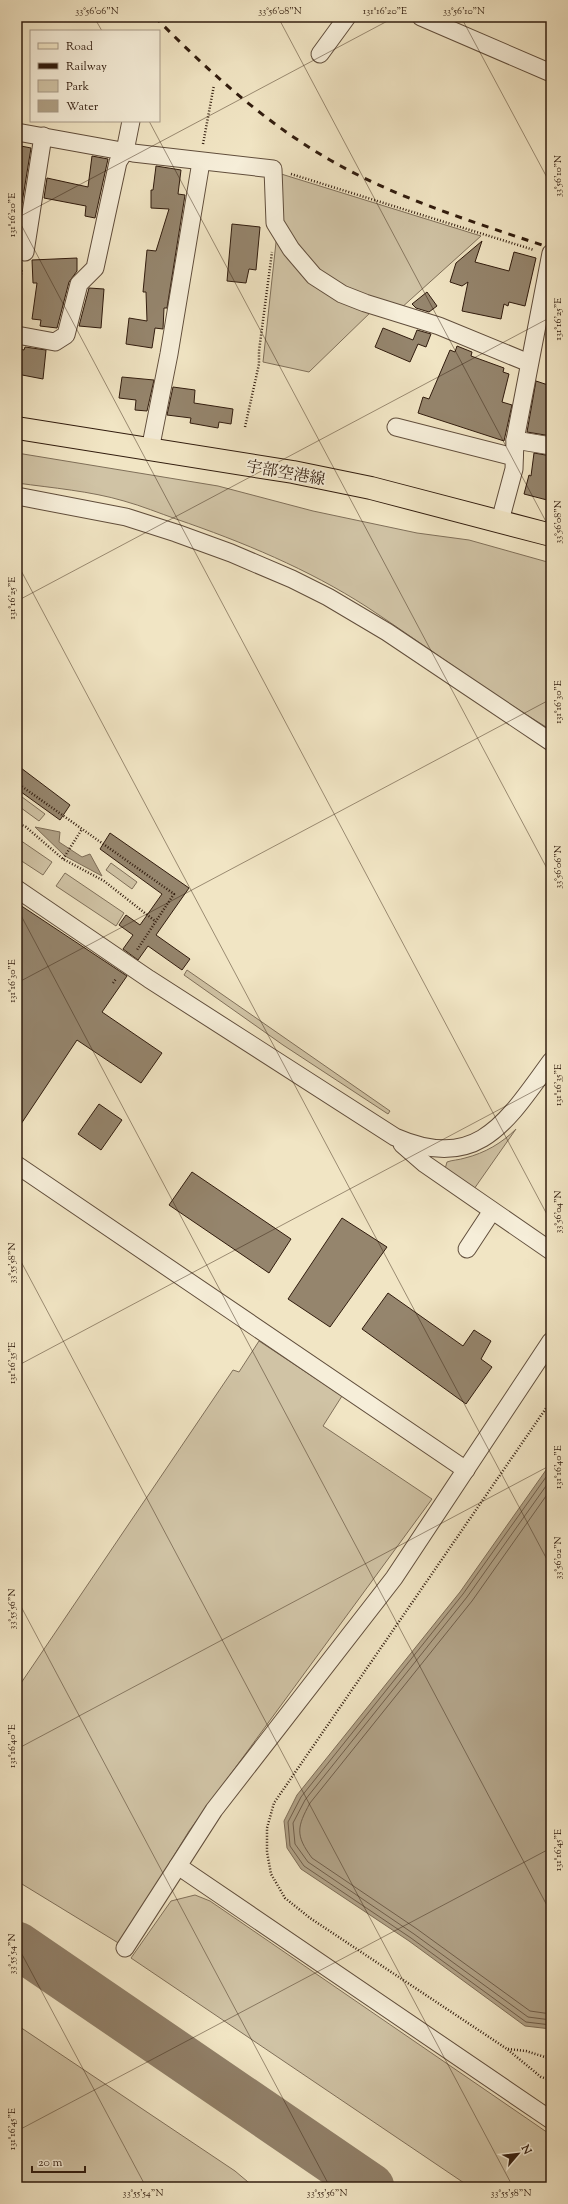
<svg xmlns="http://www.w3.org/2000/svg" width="568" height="2204" font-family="'Sorts Mill Goudy','Noto Serif JP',serif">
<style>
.green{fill:#d0c3a5;stroke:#80705a}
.water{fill:#b0a186;stroke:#7d6c56}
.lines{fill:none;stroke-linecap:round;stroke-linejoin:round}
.shore{stroke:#705e4a;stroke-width:1}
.taxiway{stroke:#918069;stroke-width:47}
.building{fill:#95856d;stroke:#311c0e}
.minor-casing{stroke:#614e3c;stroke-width:19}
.major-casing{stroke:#311c0e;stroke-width:24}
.path{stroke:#311c0e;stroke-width:2.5;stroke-dasharray:1 2;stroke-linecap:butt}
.minor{stroke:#f6eed9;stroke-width:17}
.major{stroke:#f1e5c4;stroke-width:22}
.rail{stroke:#311c0e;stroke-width:3;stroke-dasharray:7 7;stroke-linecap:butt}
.ticks{fill:none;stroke:#311c0e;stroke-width:1;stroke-opacity:0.45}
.labels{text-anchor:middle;stroke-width:3.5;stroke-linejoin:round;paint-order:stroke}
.street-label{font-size:16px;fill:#311c0e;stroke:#f6eed9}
.neatline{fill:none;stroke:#311c0e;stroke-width:1.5}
.ticks-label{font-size:10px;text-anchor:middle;fill:#311c0e}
</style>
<rect width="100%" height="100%" fill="#f1e5c4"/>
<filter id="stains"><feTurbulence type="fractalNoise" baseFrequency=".005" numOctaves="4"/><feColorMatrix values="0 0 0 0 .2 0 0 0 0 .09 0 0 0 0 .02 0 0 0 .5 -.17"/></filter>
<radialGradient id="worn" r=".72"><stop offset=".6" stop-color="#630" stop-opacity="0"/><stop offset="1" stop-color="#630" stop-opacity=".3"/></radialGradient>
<g class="green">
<polygon points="278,173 481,236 400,309 373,310 309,372 263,362 278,224"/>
<path d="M17,453L218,486L313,511L417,533L469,540L551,563V730C488,692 429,648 367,607C308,569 243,542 176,519C159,513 142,506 124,501C90,491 53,488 17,483Z"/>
<polygon points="18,794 45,814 39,821 17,805"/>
<polygon points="17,838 52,862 43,875 17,858"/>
<polygon points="111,863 137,882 132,889 106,870"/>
<polygon points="65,873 124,913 116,926 56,886"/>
<polygon points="187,970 390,1111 388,1114 283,1045 184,975"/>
<path d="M516,1129L474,1189L445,1169L447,1162C452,1160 459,1160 465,1158C485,1153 502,1143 516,1129Z"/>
<polygon points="259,1341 342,1396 323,1426 432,1499 189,1831 120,1944 17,1881 17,1689 233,1370 239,1372"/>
<polygon points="195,1895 210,1901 551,2135 551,2187 470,2187 131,1958 171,1901"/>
<polygon points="17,2025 235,2171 254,2187 17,2187"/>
</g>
<g class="water">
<polygon points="35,827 60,832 59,842 82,857 90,854 102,876 65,856"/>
<polygon points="551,1463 551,2029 525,2026 409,1941 301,1869 287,1848 284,1821 297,1795 460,1592"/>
</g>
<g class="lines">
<g class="shore">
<polyline points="551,1470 463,1594 301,1797 288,1822 290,1846 304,1866 411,1938 526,2022 551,2025"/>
<polyline points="551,1479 467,1597 305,1800 293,1823 295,1844 308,1862 414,1934 528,2017 551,2020"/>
<path d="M551,1489L472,1601L310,1803C297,1827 295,1835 312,1858L417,1929L530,2011L551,2014"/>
</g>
<polyline class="taxiway" points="17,1945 371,2187"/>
</g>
<g class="building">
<polygon points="21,146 31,148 22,203 17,202 17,149 20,149"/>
<polygon points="92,156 108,159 95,218 85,216 86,206 44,198 47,178 88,187"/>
<polygon points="156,166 181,170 178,194 185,195 167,308 164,308 163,329 155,328 152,348 126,344 129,318 147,321 146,292 143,292 147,250 156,251 169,209 151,208 151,190 153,190"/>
<polygon points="232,224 260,227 256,270 249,269 246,283 227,281"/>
<polygon points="482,241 475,262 509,271 514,252 536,258 525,306 509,302 508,306 504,304 501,319 462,311 468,282 462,286 450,282 456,263"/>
<polygon points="77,258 77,271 69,282 57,328 40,326 41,320 32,319 37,283 33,283 32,260"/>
<polygon points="89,288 104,289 101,328 79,326"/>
<polygon points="427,292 437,306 429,312 416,308 412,304"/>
<polygon points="383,328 413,340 417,330 431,334 426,347 418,344 410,362 375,347"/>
<polygon points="457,346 472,352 471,356 504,368 503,372 509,374 502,402 512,405 504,441 418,413 423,397 429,399 450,350 455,352"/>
<polygon points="25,347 46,350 43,379 17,374 17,353 20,353 20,349 24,350"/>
<polygon points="122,377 154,380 147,411 135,410 136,400 119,398"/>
<polygon points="536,381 551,386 551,436 527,432"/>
<polygon points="173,387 195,390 194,403 233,409 231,424 219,422 218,428 190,423 191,418 167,415"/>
<polygon points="534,453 551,456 551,501 524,494 529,475 531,476"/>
<polygon points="17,765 70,805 60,820 17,789"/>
<polygon points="110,833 189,888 156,935 190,959 182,970 148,946 138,960 123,949 133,935 119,925 126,915 140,925 162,894 100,849"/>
<polygon points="17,903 127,976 102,1012 162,1053 141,1083 77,1040 17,1130"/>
<polygon points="99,1104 122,1120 101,1150 78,1134"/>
<polygon points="192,1172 291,1239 269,1273 169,1205"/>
<polygon points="342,1218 387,1247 330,1327 288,1299"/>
<polygon points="388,1293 463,1346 474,1330 491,1341 481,1359 492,1367 466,1404 362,1329"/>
</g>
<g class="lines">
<defs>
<g id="minor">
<polyline points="421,17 551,73"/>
<polyline points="320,54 347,17"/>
<polyline points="17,132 133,153 273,169 275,223 291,249 314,276 342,294 365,303 439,326 529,363"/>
<polyline points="25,252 43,136"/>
<polyline points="17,335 55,342 66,335 79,284 95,268 118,162 125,151 131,121"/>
<polyline points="396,427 514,457"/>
<polyline points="515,440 551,446"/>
<polyline points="150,450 169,354 201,162"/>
<polyline points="17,496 126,517 176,533 231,553 292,579 328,597 387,632 551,742"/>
<polyline points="500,521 514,469 515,440 551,253"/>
<path d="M17,889L149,979L395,1137C478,1173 507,1121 551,1061"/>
<polyline points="402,1144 425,1164 551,1251"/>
<polyline points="17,1165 466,1470"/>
<polyline points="467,1249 492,1211"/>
<polyline points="178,1866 551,2120"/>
<polyline points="125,1948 214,1810 394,1578 551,1341"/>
</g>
<polyline id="major" points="17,428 293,472 371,488 551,535"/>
</defs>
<use href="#minor" class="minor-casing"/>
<use href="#major" class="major-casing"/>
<g class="path">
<polyline points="203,144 214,85"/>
<polyline points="291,174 534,250"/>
<polyline points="17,304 22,269"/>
<polyline points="245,427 259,364 259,351 272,252"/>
<polyline points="17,783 174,894 137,950"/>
<polyline points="17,823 26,827 63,859 104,881 155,921"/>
<polyline points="63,859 82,829"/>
<polyline points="113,983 116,979"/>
<polyline points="551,1401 274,1803 267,1828 267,1852 271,1874 285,1898 310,1918 507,2049 541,2077 551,2080"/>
<polyline points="508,2049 526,2051 551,2059"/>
</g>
<use href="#minor" class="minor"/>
<use href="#major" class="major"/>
<path class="rail" d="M155,17C207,70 264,122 330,160C398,199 476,223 551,248"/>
</g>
<path class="ticks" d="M94,17L102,31M278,17L551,531M461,17L551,185M149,121L551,876M17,217L551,1222M17,218L395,17M17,563L551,1567M17,601L551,317M17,908L551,1913M17,983L551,699M17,1254L513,2187M17,1366L551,1082M17,1599L330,2187M17,1749L551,1465M17,1945L146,2187M17,2131L551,1848"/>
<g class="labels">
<g class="street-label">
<text transform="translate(286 472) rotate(10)" y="6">宇部空港線</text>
</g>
</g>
<rect width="568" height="2204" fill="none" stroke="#f1e5c4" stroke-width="44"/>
<rect x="30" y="30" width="130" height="92" fill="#f6eed9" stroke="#a79a88"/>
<rect x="38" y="43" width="20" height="6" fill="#f1e5c4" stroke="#a79a88"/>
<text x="66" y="50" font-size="12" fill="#311c0e">Road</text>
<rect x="38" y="63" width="20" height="6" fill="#311c0e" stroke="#a79a88"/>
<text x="66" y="70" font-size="12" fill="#311c0e">Railway</text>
<rect x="38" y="80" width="20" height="12" fill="#d0c3a5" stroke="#a79a88"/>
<text x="66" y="90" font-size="12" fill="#311c0e">Park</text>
<rect x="38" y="100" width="20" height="12" fill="#b0a186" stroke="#a79a88"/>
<text x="66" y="110" font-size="12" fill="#311c0e">Water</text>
<g transform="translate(518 2154) rotate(62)" stroke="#f6eed9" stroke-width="3" paint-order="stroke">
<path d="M0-3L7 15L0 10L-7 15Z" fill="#311c0e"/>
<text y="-6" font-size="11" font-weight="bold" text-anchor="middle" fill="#311c0e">N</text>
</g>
<path d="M32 2166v6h53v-6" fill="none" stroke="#311c0e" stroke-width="2"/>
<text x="38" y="2166" font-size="12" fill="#311c0e" stroke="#f6eed9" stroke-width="3" paint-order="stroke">20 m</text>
<rect x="22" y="22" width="524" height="2160" class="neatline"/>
<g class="ticks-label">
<text x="97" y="14">33°56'06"N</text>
<text x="280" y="14">33°56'08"N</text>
<text x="385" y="14">131°16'20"E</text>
<text x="464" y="14">33°56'10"N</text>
<text transform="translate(557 176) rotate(-90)" y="4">33°56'10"N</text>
<text transform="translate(11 215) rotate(-90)" y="4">131°16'20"E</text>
<text transform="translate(557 319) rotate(-90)" y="4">131°16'25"E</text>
<text transform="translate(557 522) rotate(-90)" y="4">33°56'08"N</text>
<text transform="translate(11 598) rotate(-90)" y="4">131°16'25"E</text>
<text transform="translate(557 702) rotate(-90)" y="4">131°16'30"E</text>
<text transform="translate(557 867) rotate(-90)" y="4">33°56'06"N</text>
<text transform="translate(11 981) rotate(-90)" y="4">131°16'30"E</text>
<text transform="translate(557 1085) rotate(-90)" y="4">131°16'35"E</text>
<text transform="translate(557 1212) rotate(-90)" y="4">33°56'04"N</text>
<text transform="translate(11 1263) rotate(-90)" y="4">33°55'58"N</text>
<text transform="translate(11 1363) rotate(-90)" y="4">131°16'35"E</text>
<text transform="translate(557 1467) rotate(-90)" y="4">131°16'40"E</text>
<text transform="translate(557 1558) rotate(-90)" y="4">33°56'02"N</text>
<text transform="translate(11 1609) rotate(-90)" y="4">33°55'56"N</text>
<text transform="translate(11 1746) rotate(-90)" y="4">131°16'40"E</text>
<text transform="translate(557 1850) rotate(-90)" y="4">131°16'45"E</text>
<text transform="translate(11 1954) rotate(-90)" y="4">33°55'54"N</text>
<text transform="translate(11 2129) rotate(-90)" y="4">131°16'45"E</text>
<text x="143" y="2196">33°55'54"N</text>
<text x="327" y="2196">33°55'56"N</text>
<text x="511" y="2196">33°55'58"N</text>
</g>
<rect width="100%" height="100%" filter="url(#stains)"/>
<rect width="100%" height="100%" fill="url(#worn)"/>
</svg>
